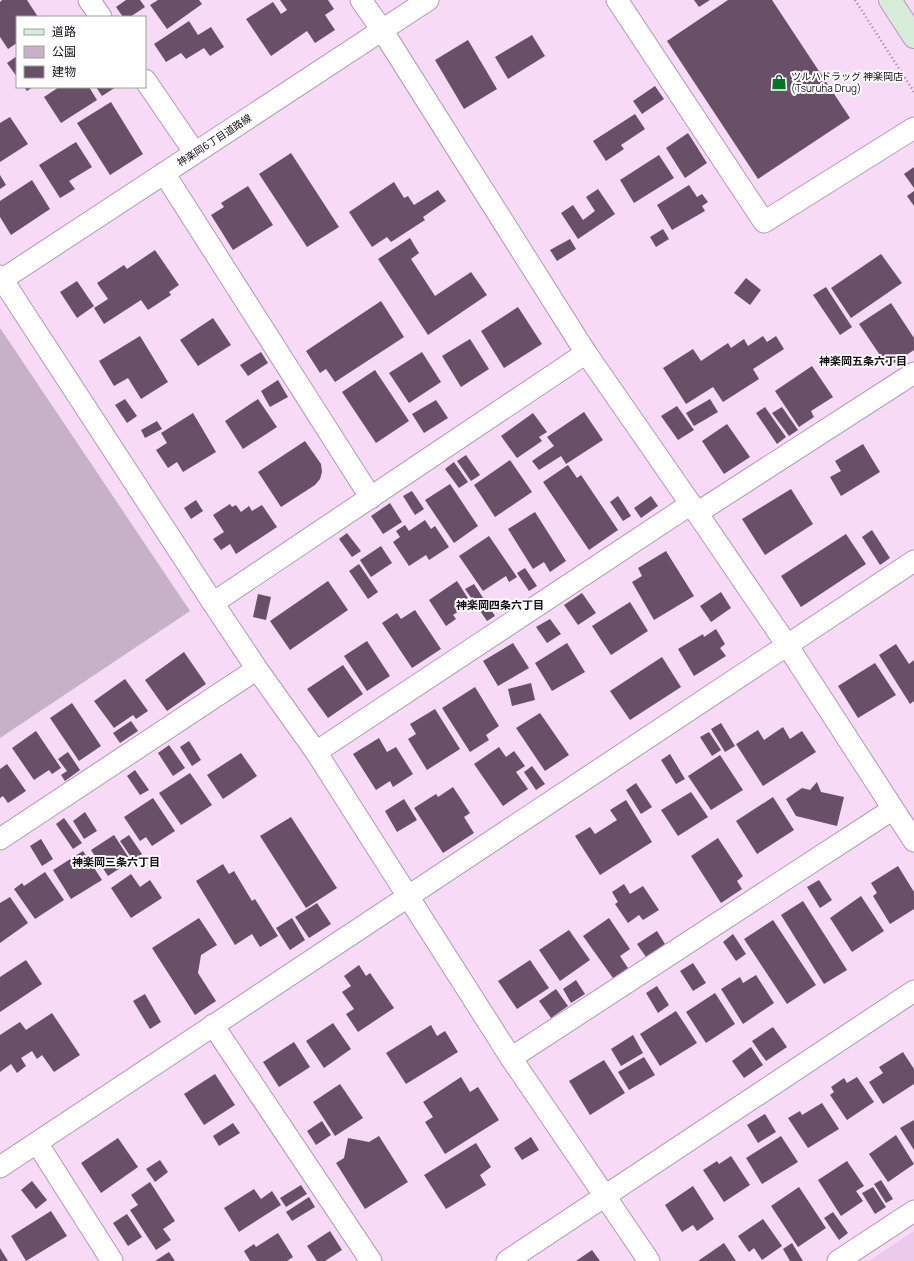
<svg xmlns="http://www.w3.org/2000/svg" width="914" height="1261" font-family="Manrope,'Noto Sans JP',sans-serif">
<style>
.built{fill:#ebcaeb}
.green{fill:#c7b1c7}
.building{fill:#685168}
.lines{fill:none;stroke-linecap:round;stroke-linejoin:round}
.street-casing{stroke:#b399b3;stroke-width:23}
.secondary-casing{stroke:#b399b3;stroke-width:24}
.path{stroke:#978297;stroke-width:2.5;stroke-dasharray:1 3;stroke-linecap:butt}
.street{stroke:#fff;stroke-width:21}
.secondary{stroke:#d7edda;stroke-width:22}
.labels{text-anchor:middle;stroke-width:4;stroke-linejoin:round;paint-order:stroke}
.poi-label{font-size:10px;fill:#160c16;stroke:#fff;text-anchor:start}
.street-label{font-size:10px;fill:#160c16;stroke:#fff}
.neighbourhood-label{font-size:11px;font-weight:bold;fill:#160c16;stroke:#fff}
</style>
<rect width="100%" height="100%" fill="#f6daf6"/>
<polygon class="built" points="914,1231 914,1261 869,1261"/>
<polygon class="green" points="0,328 190,611 0,738"/>
<g class="building">
<polygon points="2,0 27,0 38,17 17,17 17,43 8,49 0,37 0,2"/>
<polygon points="126,0 140,0 145,7 130,17 123,17 116,7"/>
<polygon points="158,0 199,0 202,4 167,29 150,5"/>
<polygon points="280,0 328,0 334,9 325,15 335,30 315,43 307,31 271,56 246,19 273,2 281,14 287,10"/>
<polygon points="694,0 710,0 699,7"/>
<polygon points="728,0 772,0 850,118 758,179 667,41"/>
<polygon points="189,21 198,35 211,27 224,47 210,56 204,48 186,59 181,53 166,62 154,44"/>
<polygon points="532,35 545,56 508,79 495,57"/>
<polygon points="468,40 497,89 464,109 435,60"/>
<polygon points="17,56 17,77 7,63"/>
<polygon points="655,86 664,99 642,114 633,101"/>
<polygon points="24,87 33,87 27,91"/>
<polygon points="59,87 89,87 97,100 61,123 44,97"/>
<polygon points="96,87 116,87 102,96"/>
<polygon points="111,102 143,154 110,175 77,123"/>
<polygon points="635,114 645,129 621,145 624,149 606,161 593,141"/>
<polygon points="10,117 28,144 0,162 0,123"/>
<polygon points="688,133 707,163 685,178 666,148"/>
<polygon points="76,142 92,167 69,181 75,189 60,198 39,165"/>
<polygon points="291,153 339,227 307,247 259,174"/>
<polygon points="659,155 674,178 634,203 620,180"/>
<polygon points="914,167 914,188 904,174"/>
<polygon points="0,175 6,185 0,189"/>
<polygon points="32,180 50,209 11,235 0,217 0,201"/>
<polygon points="394,182 404,198 408,196 414,205 438,190 446,201 423,217 425,220 391,242 387,237 372,247 349,212"/>
<polygon points="689,185 697,197 702,194 708,202 702,206 705,211 672,230 657,205"/>
<polygon points="248,186 273,225 233,250 211,215 224,207 221,203"/>
<polygon points="598,189 615,214 578,239 561,213 573,205 583,220 595,211 586,197"/>
<polygon points="914,191 914,206 907,196"/>
<polygon points="663,229 669,239 656,247 650,237"/>
<polygon points="410,238 419,253 411,259 435,296 471,272 487,295 428,335 378,259"/>
<polygon points="570,239 576,249 557,261 550,250"/>
<polygon points="155,250 179,285 169,292 171,295 148,310 141,300 104,324 94,308 108,299 97,283 124,265 127,269"/>
<polygon points="881,254 902,283 851,318 831,288"/>
<polygon points="746,278 761,290 750,305 734,293"/>
<polygon points="77,281 94,306 77,318 60,292"/>
<polygon points="826,287 852,327 840,335 813,295"/>
<polygon points="381,301 404,337 335,382 326,369 320,373 306,351"/>
<polygon points="891,303 914,338 914,350 888,367 859,324"/>
<polygon points="518,307 542,344 504,368 481,331"/>
<polygon points="213,318 231,345 198,366 180,340"/>
<polygon points="140,336 168,382 141,399 128,378 114,386 99,361"/>
<polygon points="763,336 767,342 776,336 784,349 753,369 759,379 723,402 713,387 686,404 663,368 693,349 701,361 728,343 731,348 744,339 748,346"/>
<polygon points="470,339 489,369 461,387 442,356"/>
<polygon points="261,352 268,363 248,376 240,365"/>
<polygon points="422,352 441,382 409,403 389,373"/>
<polygon points="812,366 833,397 811,411 814,417 799,427 775,391"/>
<polygon points="375,370 409,421 376,443 342,392"/>
<polygon points="278,380 288,397 270,407 261,391"/>
<polygon points="125,399 137,416 127,423 115,405"/>
<polygon points="258,399 277,427 243,449 225,421"/>
<polygon points="710,399 718,412 694,426 686,413"/>
<polygon points="436,400 448,418 424,433 412,414"/>
<polygon points="677,406 694,430 678,440 661,416"/>
<polygon points="765,407 786,437 777,444 756,413"/>
<polygon points="782,407 798,430 789,436 772,413"/>
<polygon points="584,412 603,440 566,464 561,456 539,470 532,461 554,446 547,437"/>
<polygon points="193,413 216,452 183,472 177,462 168,468 156,450 167,443 161,433"/>
<polygon points="533,413 547,432 539,437 542,441 517,458 501,436"/>
<polygon points="157,421 162,429 145,438 141,430"/>
<polygon points="727,424 750,457 724,474 702,441"/>
<polygon points="305,441 321,464 322,472 320,479 315,485 281,507 258,472"/>
<polygon points="863,444 880,472 841,496 830,477 841,471 835,461"/>
<polygon points="466,455 480,475 471,481 457,461"/>
<polygon points="510,460 532,492 495,517 474,485"/>
<polygon points="454,462 468,482 459,488 445,469"/>
<polygon points="568,465 577,478 581,475 618,530 589,550 543,482"/>
<polygon points="450,484 478,526 454,543 425,500"/>
<polygon points="791,489 813,524 765,555 742,519"/>
<polygon points="412,491 424,509 415,515 403,496"/>
<polygon points="618,496 631,516 623,521 610,502"/>
<polygon points="651,496 658,506 641,518 634,508"/>
<polygon points="196,500 203,511 191,519 184,508"/>
<polygon points="390,503 402,522 383,534 371,516"/>
<polygon points="230,504 232,507 236,505 241,512 249,506 252,511 262,505 277,527 236,554 230,544 221,550 213,539 224,532 213,515"/>
<polygon points="535,512 566,561 550,572 544,562 533,569 508,529"/>
<polygon points="425,520 431,529 435,526 449,547 429,560 426,555 409,566 393,542 400,537 396,531 405,525 409,531"/>
<polygon points="872,530 890,558 880,565 862,537"/>
<polygon points="347,533 361,551 352,557 339,539"/>
<polygon points="846,534 866,564 801,607 781,576"/>
<polygon points="489,536 517,577 509,582 506,576 483,591 459,556"/>
<polygon points="381,546 392,563 371,577 360,560"/>
<polygon points="666,551 694,596 654,620 632,582 642,576 638,568"/>
<polygon points="359,564 378,592 368,599 349,571"/>
<polygon points="525,568 537,586 529,591 517,573"/>
<polygon points="328,581 348,610 290,650 270,621"/>
<polygon points="457,581 471,603 453,615 456,619 446,626 429,600"/>
<polygon points="474,584 495,616 487,621 465,589"/>
<polygon points="721,592 731,608 711,622 700,606"/>
<polygon points="582,593 596,613 578,625 564,605"/>
<polygon points="258,594 271,597 266,620 253,617"/>
<polygon points="630,602 648,631 611,655 592,626"/>
<polygon points="415,610 441,649 412,668 382,623 397,613 401,619"/>
<polygon points="550,619 561,634 547,643 536,627"/>
<polygon points="716,629 725,644 720,648 726,656 694,676 678,649 703,634 704,637"/>
<polygon points="367,641 390,676 367,691 344,656"/>
<polygon points="513,643 529,668 498,686 483,661"/>
<polygon points="567,643 585,672 552,691 535,663"/>
<polygon points="896,644 909,664 914,660 914,701 910,704 879,655"/>
<polygon points="184,652 206,684 167,711 145,680"/>
<polygon points="662,657 681,687 630,720 610,691"/>
<polygon points="875,663 896,695 858,718 838,686"/>
<polygon points="343,665 363,694 328,718 307,689"/>
<polygon points="125,679 148,711 136,719 133,715 114,728 94,701"/>
<polygon points="531,683 535,700 512,706 508,689"/>
<polygon points="475,687 499,726 486,735 489,740 470,752 442,708"/>
<polygon points="72,703 101,746 79,761 50,718"/>
<polygon points="435,709 460,749 427,770 408,739 416,734 410,724"/>
<polygon points="540,713 569,755 545,771 516,728"/>
<polygon points="131,721 138,731 120,743 113,733"/>
<polygon points="721,723 735,746 725,752 711,729"/>
<polygon points="783,727 790,739 802,731 816,752 763,786 736,744 758,730 764,740"/>
<polygon points="36,731 61,768 52,774 49,770 34,780 12,748"/>
<polygon points="709,732 721,750 712,756 700,737"/>
<polygon points="379,738 387,752 396,747 413,774 393,787 390,781 376,790 353,754"/>
<polygon points="189,741 201,760 192,766 180,747"/>
<polygon points="169,745 185,768 173,776 158,753"/>
<polygon points="499,747 506,757 514,751 525,766 516,772 528,789 503,806 474,764"/>
<polygon points="68,752 80,770 65,781 61,775 67,771 58,759"/>
<polygon points="241,753 257,776 223,799 207,775"/>
<polygon points="670,754 685,779 676,784 661,760"/>
<polygon points="720,755 743,790 711,810 688,776"/>
<polygon points="7,764 26,791 8,803 3,796 0,798 0,769"/>
<polygon points="532,766 545,784 536,790 524,772"/>
<polygon points="135,770 149,790 140,795 127,776"/>
<polygon points="190,773 212,805 181,825 159,793"/>
<polygon points="817,782 821,792 844,797 837,826 796,816 786,799 802,788 810,790"/>
<polygon points="636,783 652,807 641,814 626,790"/>
<polygon points="453,787 470,813 464,817 474,833 443,853 414,808 436,794 438,797"/>
<polygon points="691,792 708,817 678,836 661,810"/>
<polygon points="773,797 794,830 757,854 736,821"/>
<polygon points="153,798 175,831 152,846 146,837 140,841 124,817"/>
<polygon points="404,799 417,820 397,832 385,811"/>
<polygon points="626,800 652,842 600,875 575,836 590,827 595,834 617,820 610,810"/>
<polygon points="85,812 97,831 84,839 73,821"/>
<polygon points="291,817 337,888 306,908 260,836"/>
<polygon points="64,818 82,843 73,849 56,824"/>
<polygon points="114,835 131,861 108,876 91,850"/>
<polygon points="129,835 142,854 133,860 120,841"/>
<polygon points="718,838 743,876 737,881 742,889 721,903 691,856"/>
<polygon points="41,839 53,859 42,866 30,846"/>
<polygon points="83,851 102,880 71,899 53,870"/>
<polygon points="223,864 229,874 234,871 252,901 255,899 278,936 260,947 252,934 235,945 196,881"/>
<polygon points="898,866 914,892 914,909 890,924 873,896 877,893 871,883"/>
<polygon points="45,872 64,900 35,919 14,889 22,883 24,886"/>
<polygon points="131,874 140,887 150,880 162,898 131,918 111,888"/>
<polygon points="819,880 832,900 820,908 807,887"/>
<polygon points="624,884 630,894 643,886 659,910 643,920 639,915 628,923 615,904 618,902 612,892"/>
<polygon points="861,896 884,931 852,952 830,918"/>
<polygon points="10,897 28,923 0,943 0,903"/>
<polygon points="803,901 847,970 824,984 781,915"/>
<polygon points="317,903 331,924 309,938 295,917"/>
<polygon points="199,918 217,945 201,955 198,973 216,1001 195,1015 152,948"/>
<polygon points="292,918 305,940 290,950 276,928"/>
<polygon points="609,918 630,949 620,956 628,968 613,978 583,936"/>
<polygon points="773,920 816,985 787,1004 744,939"/>
<polygon points="569,930 590,960 560,981 539,950"/>
<polygon points="657,931 665,944 646,957 637,944"/>
<polygon points="733,934 746,954 736,961 723,942"/>
<polygon points="26,960 42,984 0,1012 0,977"/>
<polygon points="530,960 549,988 517,1009 498,981"/>
<polygon points="693,963 706,983 693,991 680,971"/>
<polygon points="359,965 366,976 370,973 394,1008 358,1032 346,1014 354,1009 342,992 351,986 344,976"/>
<polygon points="756,975 774,1003 743,1024 721,989 740,977 743,983"/>
<polygon points="576,980 585,994 571,1003 563,989"/>
<polygon points="657,986 669,1005 658,1013 646,993"/>
<polygon points="556,989 568,1006 551,1018 539,1001"/>
<polygon points="715,993 735,1024 706,1043 686,1012"/>
<polygon points="145,994 161,1022 150,1029 133,1001"/>
<polygon points="676,1011 697,1043 660,1066 640,1034"/>
<polygon points="52,1013 80,1055 54,1072 42,1055 37,1059 32,1051 21,1058 26,1066 17,1073 11,1064 0,1072 0,1035 20,1022 26,1030"/>
<polygon points="333,1023 351,1049 324,1068 306,1041"/>
<polygon points="431,1025 437,1036 445,1031 458,1052 406,1084 386,1053"/>
<polygon points="773,1027 787,1047 766,1061 752,1041"/>
<polygon points="633,1035 643,1053 621,1066 611,1049"/>
<polygon points="294,1042 310,1067 279,1087 263,1062"/>
<polygon points="751,1047 763,1065 744,1078 732,1061"/>
<polygon points="903,1052 914,1069 914,1084 883,1104 869,1082 883,1073 879,1067"/>
<polygon points="644,1057 655,1075 629,1090 618,1072"/>
<polygon points="604,1060 625,1093 590,1115 569,1081"/>
<polygon points="215,1074 235,1105 204,1125 184,1094"/>
<polygon points="461,1077 470,1092 478,1087 499,1120 445,1154 425,1122 433,1117 423,1102"/>
<polygon points="857,1077 874,1102 847,1120 830,1095 834,1092 831,1087 844,1078 847,1083"/>
<polygon points="340,1084 363,1118 335,1136 313,1102"/>
<polygon points="822,1103 839,1129 808,1148 788,1118 800,1111 802,1115"/>
<polygon points="765,1114 776,1132 758,1143 747,1125"/>
<polygon points="914,1120 914,1150 900,1128"/>
<polygon points="322,1121 331,1135 316,1145 307,1131"/>
<polygon points="233,1123 240,1133 219,1146 213,1136"/>
<polygon points="896,1135 914,1164 888,1182 869,1154"/>
<polygon points="379,1136 408,1182 365,1209 336,1163 344,1158 348,1138 369,1142"/>
<polygon points="781,1136 798,1162 762,1184 746,1158"/>
<polygon points="531,1137 539,1150 522,1160 514,1148"/>
<polygon points="118,1138 138,1167 101,1193 81,1163"/>
<polygon points="476,1143 491,1167 480,1175 486,1185 446,1209 424,1175"/>
<polygon points="731,1156 750,1185 724,1202 703,1170 717,1161 719,1164"/>
<polygon points="160,1160 168,1172 155,1182 146,1169"/>
<polygon points="847,1161 864,1186 856,1191 863,1201 841,1216 818,1180"/>
<polygon points="881,1180 893,1199 886,1203 874,1184"/>
<polygon points="32,1181 47,1200 36,1209 21,1190"/>
<polygon points="150,1182 175,1221 163,1229 171,1240 156,1250 130,1210 138,1205 131,1195"/>
<polygon points="301,1185 307,1194 286,1207 280,1198"/>
<polygon points="693,1186 714,1219 697,1231 693,1225 682,1232 665,1205"/>
<polygon points="799,1187 826,1228 798,1247 771,1206"/>
<polygon points="873,1187 886,1207 875,1214 862,1193"/>
<polygon points="254,1189 261,1199 272,1191 281,1205 239,1232 224,1208"/>
<polygon points="309,1197 315,1207 292,1221 286,1212"/>
<polygon points="51,1211 67,1236 26,1261 11,1236"/>
<polygon points="833,1212 848,1233 839,1240 824,1218"/>
<polygon points="127,1214 142,1237 128,1246 113,1223"/>
<polygon points="763,1219 782,1246 762,1260 754,1248 749,1252 738,1236"/>
<polygon points="330,1231 342,1250 325,1261 317,1261 307,1246"/>
<polygon points="278,1233 293,1257 287,1261 250,1261 244,1251 254,1244 256,1247"/>
<polygon points="724,1243 736,1261 698,1261"/>
<polygon points="792,1243 803,1261 790,1261 783,1249"/>
<polygon points="0,1248 8,1261 0,1261"/>
<polygon points="592,1250 600,1261 576,1261"/>
<polygon points="169,1252 175,1261 155,1261"/>
</g>
<g class="lines">
<defs>
<g id="street">
<polyline points="89,0 101,17"/>
<polyline points="361,0 382,30 586,353 697,513 787,645 914,841"/>
<polyline points="617,0 764,222 914,128"/>
<polyline points="145,80 195,153"/>
<polyline points="164,173 371,498"/>
<polyline points="0,276 213,603 257,669 316,752 511,1058 649,1261"/>
<polyline points="0,281 428,0"/>
<polyline points="697,513 914,373"/>
<polyline points="213,603 586,353"/>
<polyline points="316,752 691,504"/>
<polyline points="0,839 257,669"/>
<polyline points="213,1025 371,1261"/>
<polyline points="511,1058 893,809"/>
<polyline points="37,1143 112,1261"/>
<polyline points="0,1167 914,561"/>
<polyline points="507,1261 914,991"/>
<polyline points="838,1261 914,1211"/>
</g>
<polyline id="secondary" points="890,0 914,37"/>
</defs>
<use href="#street" class="street-casing"/>
<use href="#secondary" class="secondary-casing"/>
<polyline class="path" points="855,0 914,92"/>
<use href="#street" class="street"/>
<use href="#secondary" class="secondary"/>
</g>
<defs>
<symbol id="shop-bare" viewBox="-9 -9 18 18"><path d="M-5-2.5h2.3a2.7 3.5 0 0 1 5.4 0H5L5.5 6h-11ZM-1.5-2.5h3a1.5 2.3 0 0 0-3 0Z" fill="#067528" stroke="#fff" stroke-width="2.5" paint-order="stroke"/></symbol>
</defs>
<g fill-rule="evenodd">
<use href="#shop-bare" x="768" y="71" width="22" height="22"/>
</g>
<g class="labels">
<g class="poi-label">
<text x="791" y="80">ツルハドラッグ 神楽岡店<tspan x="791" dy="12">(Tsuruha Drug)</tspan></text>
</g>
<g class="street-label">
<text transform="translate(214 140) rotate(-33)" y="4">神楽岡6丁目道路線</text>
</g>
<g class="neighbourhood-label">
<text x="863" y="365">神楽岡五条六丁目</text>
<text x="500" y="609">神楽岡四条六丁目</text>
<text x="116" y="866">神楽岡三条六丁目</text>
</g>
</g>
<rect x="16" y="16" width="130" height="72" fill="#ffffff" stroke="#a29ea2"/>
<rect x="24" y="29" width="20" height="6" fill="#d7edda" stroke="#a29ea2"/>
<text x="52" y="36" font-size="12" fill="#160c16">道路</text>
<rect x="24" y="46" width="20" height="12" fill="#c7b1c7" stroke="#a29ea2"/>
<text x="52" y="56" font-size="12" fill="#160c16">公園</text>
<rect x="24" y="66" width="20" height="12" fill="#685168" stroke="#a29ea2"/>
<text x="52" y="76" font-size="12" fill="#160c16">建物</text>
</svg>
